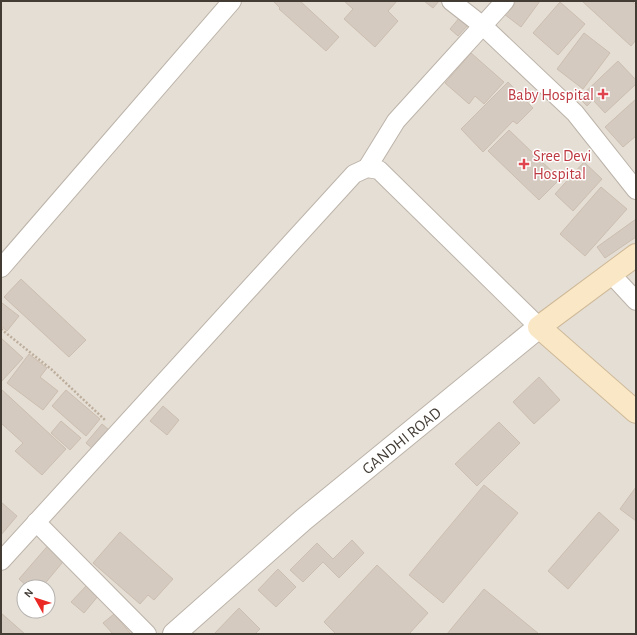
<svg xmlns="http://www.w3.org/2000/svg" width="637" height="635" font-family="'Alegreya Sans',sans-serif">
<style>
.residential{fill:#e5ded4;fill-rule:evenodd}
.building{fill:#d5cabf;stroke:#ccbeb0}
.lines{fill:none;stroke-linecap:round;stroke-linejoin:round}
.minor-casing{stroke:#bcb3a9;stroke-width:20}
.tertiary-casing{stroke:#bcb3a9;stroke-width:24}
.secondary-casing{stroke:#ceb998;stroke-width:24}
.path{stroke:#bdad9b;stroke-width:2.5;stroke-dasharray:2 2;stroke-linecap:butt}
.minor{stroke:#fff;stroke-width:18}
.tertiary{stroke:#fff;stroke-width:22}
.secondary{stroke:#fae7c6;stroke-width:22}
.health-dot{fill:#e0444e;stroke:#fff;stroke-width:1.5}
.labels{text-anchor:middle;stroke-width:3;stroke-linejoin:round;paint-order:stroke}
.health-label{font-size:16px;fill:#be3a42;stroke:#fff;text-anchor:end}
.street-label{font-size:16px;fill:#433c35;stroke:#fff}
</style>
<rect width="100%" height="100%" fill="#f1ece6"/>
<path class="residential" d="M1,1H636V634H1ZM24,587H48V611H24Z"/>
<g class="building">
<polygon points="273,1 300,1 339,37 326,51 279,9 280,8"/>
<polygon points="344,1 397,1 388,11 398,21 375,47 344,19 353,9"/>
<polygon points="424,1 439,1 433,8"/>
<polygon points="513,1 540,1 521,27 504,14"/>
<polygon points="582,1 631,1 633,2 636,5 636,40 631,46"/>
<polygon points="560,2 585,24 558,55 533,33"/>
<polygon points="460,17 468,25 458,36 450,29"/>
<polygon points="584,33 610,53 583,89 557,69"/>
<polygon points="471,53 504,82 484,104 475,96 469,104 445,83"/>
<polygon points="618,61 636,80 636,84 605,113 593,100 587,106 579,98"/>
<polygon points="508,82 533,108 517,124 513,121 483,152 461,129"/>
<polygon points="636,99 636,136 623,147 605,127"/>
<polygon points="509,130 560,179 539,200 488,151"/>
<polygon points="584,162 602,179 573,211 555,194"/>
<polygon points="601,187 627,209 585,256 560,234"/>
<polygon points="636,219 636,237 605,258 597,247"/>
<polygon points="21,279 86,340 69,357 4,297"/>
<polygon points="2,303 19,316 7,331 1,326 1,304"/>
<polygon points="1,338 23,358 1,382"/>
<polygon points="29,354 47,368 40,377 58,391 43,410 7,383"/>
<polygon points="539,377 560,400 534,424 513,402"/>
<polygon points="1,389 66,449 42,475 15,451 23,443 1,423"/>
<polygon points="66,390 100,419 86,436 52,406"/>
<polygon points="163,406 179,420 167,435 150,421"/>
<polygon points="61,421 81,438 70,450 51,433"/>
<polygon points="499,422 520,443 477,486 455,464"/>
<polygon points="102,424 109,430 93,449 86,443"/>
<polygon points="484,485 518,513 443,603 409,575"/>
<polygon points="636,487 636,521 620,509"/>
<polygon points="1,502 17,516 1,535"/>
<polygon points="599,512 619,530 568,589 548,571"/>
<polygon points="120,532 173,579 154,600 148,595 140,604 93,563"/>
<polygon points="352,540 364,553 339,578 323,562 303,582 290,570 317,543 333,559"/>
<polygon points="51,542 67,557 42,587 28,587 19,579"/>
<polygon points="377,565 428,613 409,634 336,634 324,622"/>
<polygon points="278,569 296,587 276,607 258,590"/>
<polygon points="87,585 99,595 84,613 71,602"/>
<polygon points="484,589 539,634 447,634"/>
<polygon points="239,608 260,629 255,634 214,634"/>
<polygon points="1,613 25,634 1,634"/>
<polygon points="114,614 131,634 113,634 103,623"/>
</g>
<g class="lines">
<defs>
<g id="minor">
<polyline points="451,1 483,26 575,113 636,190"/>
<polyline points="367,168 396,121 505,1"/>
<polyline points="1,268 232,1"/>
<polyline points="611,274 636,301"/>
<polyline points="36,522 147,634"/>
<polyline points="1,561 354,174 367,168 379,170 539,327"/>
</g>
<polyline id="tertiary" points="174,634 303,520 539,327"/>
<polyline id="secondary" points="636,255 539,327 636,412"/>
</defs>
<use href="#minor" class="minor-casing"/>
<use href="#tertiary" class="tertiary-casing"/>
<use href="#secondary" class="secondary-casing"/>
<polyline class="path" points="1,329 51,369 105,420"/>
<use href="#minor" class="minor"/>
<use href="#tertiary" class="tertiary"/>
<use href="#secondary" class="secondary"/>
</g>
<g class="health-dot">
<path d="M601 88h4v4h4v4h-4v4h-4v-4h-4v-4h4z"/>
<path d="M522 158h4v4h4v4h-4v4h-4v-4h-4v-4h4z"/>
</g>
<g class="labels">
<g class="health-label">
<text x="594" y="100">Baby Hospital</text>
<text x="533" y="161" text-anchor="start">Sree Devi<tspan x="533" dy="18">Hospital</tspan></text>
</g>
<g class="street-label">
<text transform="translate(401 440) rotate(-39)" y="6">GANDHI ROAD</text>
</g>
</g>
<rect width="637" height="635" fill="none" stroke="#433c35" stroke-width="4"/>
<g transform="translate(36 599) rotate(309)"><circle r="19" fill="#ffffff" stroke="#b4b1ae"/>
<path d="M0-3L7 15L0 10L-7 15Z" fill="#ea2924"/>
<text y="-6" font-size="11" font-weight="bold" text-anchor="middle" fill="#433c35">N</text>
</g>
</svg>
